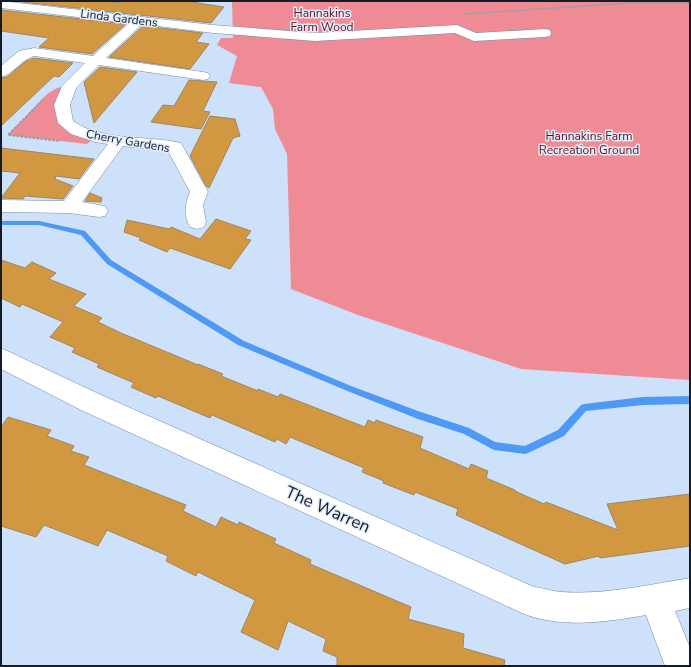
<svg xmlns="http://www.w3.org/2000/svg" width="691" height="667" font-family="'Nunito Sans',sans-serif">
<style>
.green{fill:#ef8b94}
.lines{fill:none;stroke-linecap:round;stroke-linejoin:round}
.stream{fill:#4e99f4;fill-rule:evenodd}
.building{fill:#d29841;stroke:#9c8567}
.minor-casing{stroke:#7289a6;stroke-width:1}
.path-far1{stroke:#8d9db1;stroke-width:1.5;stroke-dasharray:2 1;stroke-linecap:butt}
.path{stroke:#8d9db1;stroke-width:2;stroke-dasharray:2.5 1.5;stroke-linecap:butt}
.minor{fill:#fff;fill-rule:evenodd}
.labels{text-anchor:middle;stroke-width:3;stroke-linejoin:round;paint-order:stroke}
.far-park-label{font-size:12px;fill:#5e0f20;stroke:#e3edfa}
.far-street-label{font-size:12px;fill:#131c27;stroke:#e3edfa}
.near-street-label{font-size:17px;fill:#131c27;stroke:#e3edfa}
</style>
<rect width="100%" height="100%" fill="#cde1fa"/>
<g class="green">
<polygon points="232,1 690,1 690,380 521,369 358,315 291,289 287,154 275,129 273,109 261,87 229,83 237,56 217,45 221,38 233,38"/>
<polygon points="69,86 66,123 95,137 87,144 8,135 47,94 57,88"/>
</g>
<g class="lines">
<polygon class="stream" points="1,221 39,221 85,231 111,260 244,341 351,386 418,411 469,428 495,442 525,446 558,430 581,405 584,404 643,397 690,396 690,404 643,405 586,411 564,436 528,453 525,454 494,450 464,434 418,419 345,390 238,345 107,264 81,235 39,225 1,225"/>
</g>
<g class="building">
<polygon points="14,1 106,1 121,3 123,1 185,1 224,7 211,23"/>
<polygon points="1,10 126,24 92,54 39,47 49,38 1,31"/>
<polygon points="143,26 203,33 196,42 209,44 190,69 109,57"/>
<polygon points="34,58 73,63 59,77 54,76 1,126 1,78 7,77 26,61"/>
<polygon points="100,67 137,72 94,123 84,82"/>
<polygon points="189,80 217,82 203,111 210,112 201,129 151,122 163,105 174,106"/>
<polygon points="210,116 235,119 240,136 233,138 209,188 206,186 190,156"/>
<polygon points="1,148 94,159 79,179 56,176 55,179 73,186 63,199 25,196 23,199 1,198 20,173 1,171"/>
<polygon points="90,193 102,198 101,202 85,201"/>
<polygon points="216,219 251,231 245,239 251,240 230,269 170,248 167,252 139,240 141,238 124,232 127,220 169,229 171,227 200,239"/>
<polygon points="1,260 25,268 32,262 56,273 49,279 86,294 74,306 102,318 98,322 121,333 198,365 198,364 223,374 221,376 258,391 258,389 278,397 280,394 365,427 368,420 375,423 376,420 423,437 420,448 469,469 471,464 488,471 486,478 515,490 515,491 544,504 546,502 618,530 607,504 690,494 690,546 600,558 599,556 565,564 456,515 458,509 415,492 414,495 383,483 384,481 362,472 364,468 290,437 286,444 277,439 275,442 212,415 210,418 158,396 156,398 131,387 134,383 97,367 99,364 72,352 75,348 50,337 63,322 22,304 20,307 1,298"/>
<polygon points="8,417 51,430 47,436 74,446 71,451 89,457 84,465 186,505 183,511 216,527 221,517 238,525 239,522 276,539 274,543 311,560 310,564 411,607 408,619 464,634 463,648 505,660 504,666 337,666 337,657 323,651 326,639 288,621 278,650 241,632 255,600 198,572 196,576 166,561 168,556 107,530 98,546 44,525 36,537 1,526 1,427"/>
</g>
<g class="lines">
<defs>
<g id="minor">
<path d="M1,1L213,25L315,33L457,25L476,33L545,29L550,30L551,33L550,36L545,37L474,41L455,33L315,41L213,33L142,24L106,58L203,72L208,73L210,76L208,79L203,80L99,65L76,88L70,105L73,121C103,142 147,135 181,143L208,192L203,205L206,222L204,227L197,229L190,227C183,214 185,204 190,192L168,151L123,146L82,202L105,206L108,211L105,216L99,217L69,213L1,212V200L64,201L108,144L95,142L71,134L58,123L54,105L62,86L85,63L34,56C21,59 14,74 1,77V66L19,51L34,48L93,56L129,23L1,8Z"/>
<path d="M1,348L99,394L534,587C543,588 552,591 561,592C604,595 648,585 690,578V608L675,611L690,648V666H665L646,615C606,622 561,629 522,613L81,410L1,369Z"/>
</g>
</defs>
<use href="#minor" class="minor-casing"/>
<g class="path-far1">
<polyline points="463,14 629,3 690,3"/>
<polyline points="32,111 43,99"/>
</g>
<polyline class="path" points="33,110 8,135 60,141"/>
<use href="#minor" class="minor"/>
</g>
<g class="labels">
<g class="far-park-label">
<text x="322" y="17">Hannakins<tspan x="322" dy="14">Farm Wood</tspan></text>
<text x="589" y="140">Hannakins Farm<tspan x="589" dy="14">Recreation Ground</tspan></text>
</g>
<g class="far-street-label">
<text transform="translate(119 18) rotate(7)" y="4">Linda Gardens</text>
<text transform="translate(128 141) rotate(10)" y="4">Cherry Gardens</text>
</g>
<g class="near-street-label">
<text transform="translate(328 509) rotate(24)" y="6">The Warren</text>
</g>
</g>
<rect width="691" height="667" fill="none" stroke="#131c27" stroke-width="4"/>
</svg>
